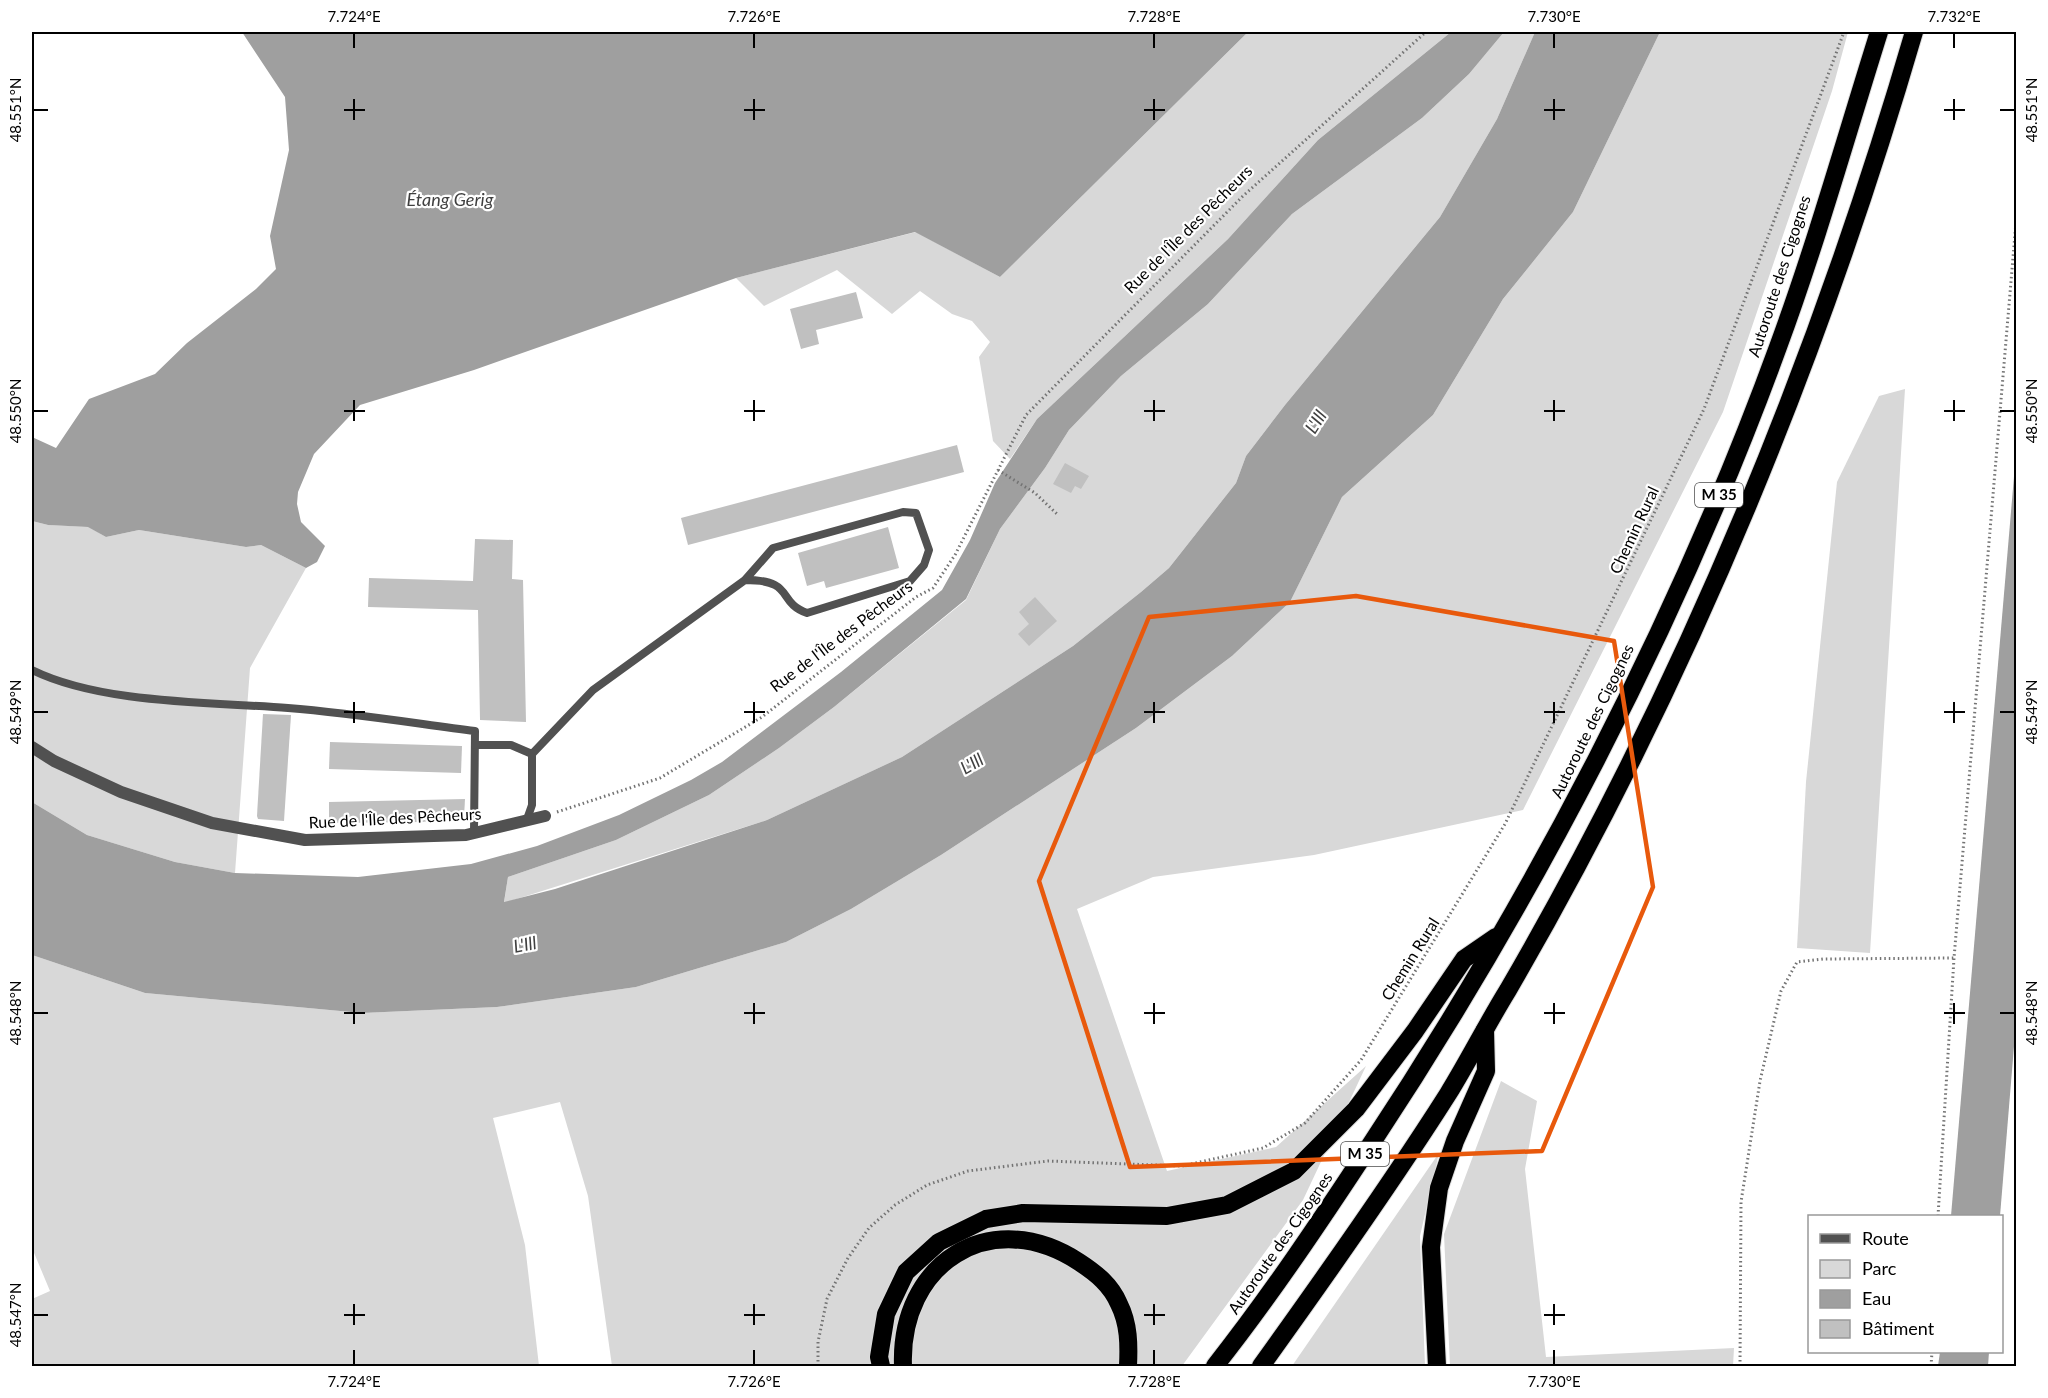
<svg xmlns="http://www.w3.org/2000/svg" width="2048" height="1398" font-family="Lato,sans-serif">
<style>
.green{fill:#d8d8d8}
.water{fill:#9f9f9f}
.building{fill:#c0c0c0}
.lines{fill:none;stroke-linecap:round;stroke-linejoin:round}
.highway-casing{stroke:#dbdbdb;stroke-width:20}
.path{stroke:#737373;stroke-width:3;stroke-dasharray:1.5 3;stroke-linecap:butt}
.lane{stroke:#515151;stroke-width:8}
.street{stroke:#515151;stroke-width:12}
.highway{stroke:#000;stroke-width:18}
.marked{fill:none;stroke:#e8590c;stroke-width:4.5;stroke-linejoin:round}
.ticks{fill:none;stroke:#000;stroke-width:2}
.labels{text-anchor:middle;stroke-width:4.5;stroke-linejoin:round;paint-order:stroke}
.shield{fill:#fff;stroke:#4c4c4c;stroke-width:1.5}
.shield-label{font-size:15px;font-weight:bold;fill:#000}
.street-label{font-size:16px;fill:#000;stroke:#fff}
.water-label{font-size:18px;font-style:italic;fill:#404040;stroke:#fff}
.neatline{fill:none;stroke:#000;stroke-width:2}
.ticks-label{font-size:15px;text-anchor:middle;fill:#000}
</style>
<rect width="100%" height="100%" fill="#fff"/>
<g class="green">
<polygon points="1248,32 1451,32 1318,140 1228,239 1037,419 1010,459 993,441 979,357 990,342 972,321 952,314 920,291 892,314 837,270 764,306 736,278 916,232 1000,277"/>
<polygon points="1504,32 1535,32 1497,119 1440,217 1285,405 1246,456 1236,483 1169,568 1141,592 1073,646 902,757 767,820 504,903 508,877 616,840 709,795 779,748 834,707 966,600 1000,529 1045,468 1069,430 1121,376 1208,304 1292,214 1422,118 1469,74"/>
<polygon points="1660,32 1848,32 1832,91 1723,412 1523,810 1314,855 1153,877 1077,909 1167,1171 1276,1147 1366,1066 1303,1200 1182,1366 612,1366 588,1196 560,1102 493,1118 525,1245 539,1366 32,1366 32,1299 50,1291 32,1248 32,955 145,993 362,1013 497,1007 636,987 786,942 851,909 941,855 1136,728 1232,656 1290,602 1342,497 1433,415 1503,299 1573,212"/>
<polygon points="1905,389 1870,953 1797,948 1806,782 1837,482 1879,396"/>
<polygon points="32,521 48,525 89,527 106,537 139,530 246,547 261,545 306,568 250,668 235,873 175,862 87,835 32,802"/>
<polygon points="1501,1081 1537,1101 1525,1169 1546,1357 1734,1348 1733,1366 1450,1366 1444,1234"/>
<polygon points="1439,1153 1420,1236 1425,1366 1292,1366"/>
</g>
<g class="water">
<polygon points="242,32 1248,32 1000,277 915,232 736,278 474,370 360,405 314,454 298,492 297,504 301,522 325,546 317,562 306,568 261,545 246,547 139,530 106,537 88,527 48,525 32,521 32,437 56,448 89,399 155,374 187,343 256,289 276,269 270,236 289,150 285,97"/>
<polygon points="1451,32 1504,32 1469,74 1422,118 1292,214 1208,304 1121,376 1069,430 1045,468 1000,529 966,599 834,707 779,748 709,795 616,840 508,877 504,902 555,889 767,820 902,757 1073,646 1141,592 1169,568 1236,483 1246,456 1285,405 1440,217 1497,119 1535,32 1660,32 1573,212 1503,299 1433,415 1342,497 1290,602 1232,656 1136,728 941,855 851,909 786,942 636,987 497,1007 362,1013 145,993 32,955 32,802 87,835 175,862 235,873 358,877 471,864 537,846 619,815 691,780 722,762 841,672 942,590 970,540 995,483 1037,419 1228,239 1318,140"/>
<polygon points="2016,453 2016,1022 2000,1216 1951,1216"/>
<polygon points="1940,1352 1989,1352 1988,1366 1938,1366"/>
</g>
<g class="building">
<polygon points="856,292 863,318 816,330 819,344 801,349 790,309"/>
<polygon points="957,445 964,472 688,545 681,518"/>
<polygon points="1065,463 1089,476 1081,489 1075,486 1071,493 1053,484"/>
<polygon points="888,527 899,568 826,588 824,581 807,586 798,553"/>
<polygon points="475,539 513,540 512,579 523,580 526,722 480,720 478,610 368,607 369,578 473,581"/>
<polygon points="1035,597 1057,621 1029,646 1018,634 1029,624 1019,612"/>
<polygon points="263,714 291,715 284,821 258,819 257,816"/>
<polygon points="330,742 462,746 461,773 329,769"/>
<polygon points="465,799 464,817 422,822 329,823 329,802"/>
</g>
<g class="lines">
<defs>
<g id="highway">
<polyline points="881,1366 879,1357 886,1314 906,1272 939,1242 986,1219 1023,1213 1167,1216 1227,1205 1294,1171 1356,1109 1415,1031 1464,959 1496,937"/>
<path d="M903,1366C899,1264 990,1204 1079,1262C1096,1273 1111,1285 1119,1304C1129,1324 1129,1345 1128,1366"/>
<path d="M1215,1366C1271,1295 1321,1220 1371,1144C1533,899 1677,624 1778,347C1816,244 1846,137 1879,32"/>
<path d="M1261,1366C1325,1277 1389,1187 1448,1094C1469,1060 1487,1024 1508,990C1684,687 1816,368 1914,32"/>
<polyline points="1437,1366 1431,1247 1439,1188 1455,1141 1486,1071 1485,1030"/>
</g>
</defs>
<use href="#highway" class="highway-casing"/>
<g class="path">
<polyline points="998,470 1035,493 1057,514"/>
<polyline points="557,812 660,778 762,717 916,597 933,588 955,555 1026,415 1243,196 1426,32"/>
<polyline points="1938,1216 1954,958 2016,222"/>
<polyline points="818,1366 818,1342 827,1299 848,1258 869,1228 895,1205 927,1185 968,1171 1048,1161 1182,1166 1263,1148 1305,1123 1361,1060 1505,824 1704,409 1844,32"/>
<polyline points="1740,1366 1741,1202 1760,1081 1781,991 1797,962 1823,959 1954,958"/>
<polyline points="1931,1366 1932,1352"/>
</g>
<g class="lane">
<path d="M32,670C101,704 210,702 288,708C351,713 413,723 475,731L474,833"/>
<polyline points="475,745 511,745 532,754"/>
<path d="M526,822L532,805V754L593,690L745,580C796,580 776,602 807,613L910,581L924,565L929,550L916,513L903,512L773,548L745,580"/>
</g>
<polyline class="street" points="32,747 54,761 121,792 212,823 305,840 466,835 545,816"/>
<use href="#highway" class="highway"/>
</g>
<path class="marked" d="M1356,596L1614,641L1653,887L1542,1151L1130,1167L1039,881L1149,617Z"/>
<path class="ticks" d="M354,33V48M754,33V48M1154,33V48M1554,33V48M1954,33V48M354,99V120M754,99V120M1154,99V120M1554,99V120M1954,99V120M33,110H48M344,110H365M744,110H765M1144,110H1165M1544,110H1565M1944,110H1965M2000,110H2015M354,400V421M754,400V421M1154,400V421M1554,400V421M1954,400V421M33,411H48M344,411H365M744,411H765M1144,411H1165M1544,411H1565M1944,411H1965M2000,411H2015M354,702V723M754,702V723M1154,702V723M1554,702V723M1954,702V723M33,712H48M344,712H365M744,712H765M1144,712H1165M1544,712H1565M1944,712H1965M2000,712H2015M354,1003V1024M754,1003V1024M1154,1003V1024M1554,1003V1024M1954,1003V1024M33,1013H48M344,1013H365M744,1013H765M1144,1013H1165M1544,1013H1565M1944,1013H1965M2000,1013H2015M354,1304V1325M754,1304V1325M1154,1304V1325M1554,1304V1325M33,1315H48M344,1315H365M744,1315H765M1144,1315H1165M1544,1315H1565M354,1350V1365M754,1350V1365M1154,1350V1365M1554,1350V1365"/>
<g class="labels">
<g class="shield">
<rect x="1695" y="483" width="48" height="24" rx="4.5"/>
<rect x="1341" y="1142" width="48" height="24" rx="4.5"/>
</g>
<g class="shield-label">
<text x="1719" y="500">M 35</text>
<text x="1365" y="1159">M 35</text>
</g>
<g class="street-label">
<text transform="translate(1188 229) rotate(-45)" y="6">Rue de l'Île des Pêcheurs</text>
<text transform="translate(1779 276) rotate(-72)" y="6">Autoroute des Cigognes</text>
<text transform="translate(1634 530) rotate(-65)" y="6">Chemin Rural</text>
<text transform="translate(841 636) rotate(-37)" y="6">Rue de l'Île des Pêcheurs</text>
<text transform="translate(1592 721) rotate(-64)" y="6">Autoroute des Cigognes</text>
<text transform="translate(395 818) rotate(-3)" y="6">Rue de l'Île des Pêcheurs</text>
<text transform="translate(1410 959) rotate(-58)" y="6">Chemin Rural</text>
<text transform="translate(1280 1243) rotate(-55)" y="6">Autoroute des Cigognes</text>
</g>
<g class="water-label">
<text x="450" y="206">Étang Gerig</text>
<text transform="translate(1316 422) rotate(-57)" y="6">L'Ill</text>
<text transform="translate(972 764) rotate(-30)" y="6">L'Ill</text>
<text transform="translate(525 945) rotate(-11)" y="6">L'Ill</text>
</g>
</g>
<rect width="2048" height="1398" fill="none" stroke="#ffffff" stroke-width="66"/>
<rect x="1808" y="1215" width="195" height="138" fill="#ffffff" stroke="#999999" stroke-width="1.5"/>
<rect x="1820" y="1234" width="30" height="9" fill="#515151" stroke="#999999" stroke-width="1.5"/>
<text x="1862" y="1245" font-size="18" fill="#000000">Route</text>
<rect x="1820" y="1260" width="30" height="18" fill="#d8d8d8" stroke="#999999" stroke-width="1.5"/>
<text x="1862" y="1275" font-size="18" fill="#000000">Parc</text>
<rect x="1820" y="1290" width="30" height="18" fill="#9f9f9f" stroke="#999999" stroke-width="1.5"/>
<text x="1862" y="1305" font-size="18" fill="#000000">Eau</text>
<rect x="1820" y="1320" width="30" height="18" fill="#c0c0c0" stroke="#999999" stroke-width="1.5"/>
<text x="1862" y="1335" font-size="18" fill="#000000">Bâtiment</text>
<rect x="33" y="33" width="1982" height="1332" class="neatline"/>
<g class="ticks-label">
<text x="354" y="22">7.724°E</text>
<text x="754" y="22">7.726°E</text>
<text x="1154" y="22">7.728°E</text>
<text x="1554" y="22">7.730°E</text>
<text x="1954" y="22">7.732°E</text>
<text transform="translate(16 110) rotate(-90)" y="5">48.551°N</text>
<text transform="translate(2032 110) rotate(-90)" y="5">48.551°N</text>
<text transform="translate(16 411) rotate(-90)" y="5">48.550°N</text>
<text transform="translate(2032 411) rotate(-90)" y="5">48.550°N</text>
<text transform="translate(16 712) rotate(-90)" y="5">48.549°N</text>
<text transform="translate(2032 712) rotate(-90)" y="5">48.549°N</text>
<text transform="translate(16 1013) rotate(-90)" y="5">48.548°N</text>
<text transform="translate(2032 1013) rotate(-90)" y="5">48.548°N</text>
<text transform="translate(16 1315) rotate(-90)" y="5">48.547°N</text>
<text x="354" y="1387">7.724°E</text>
<text x="754" y="1387">7.726°E</text>
<text x="1154" y="1387">7.728°E</text>
<text x="1554" y="1387">7.730°E</text>
</g>
</svg>
